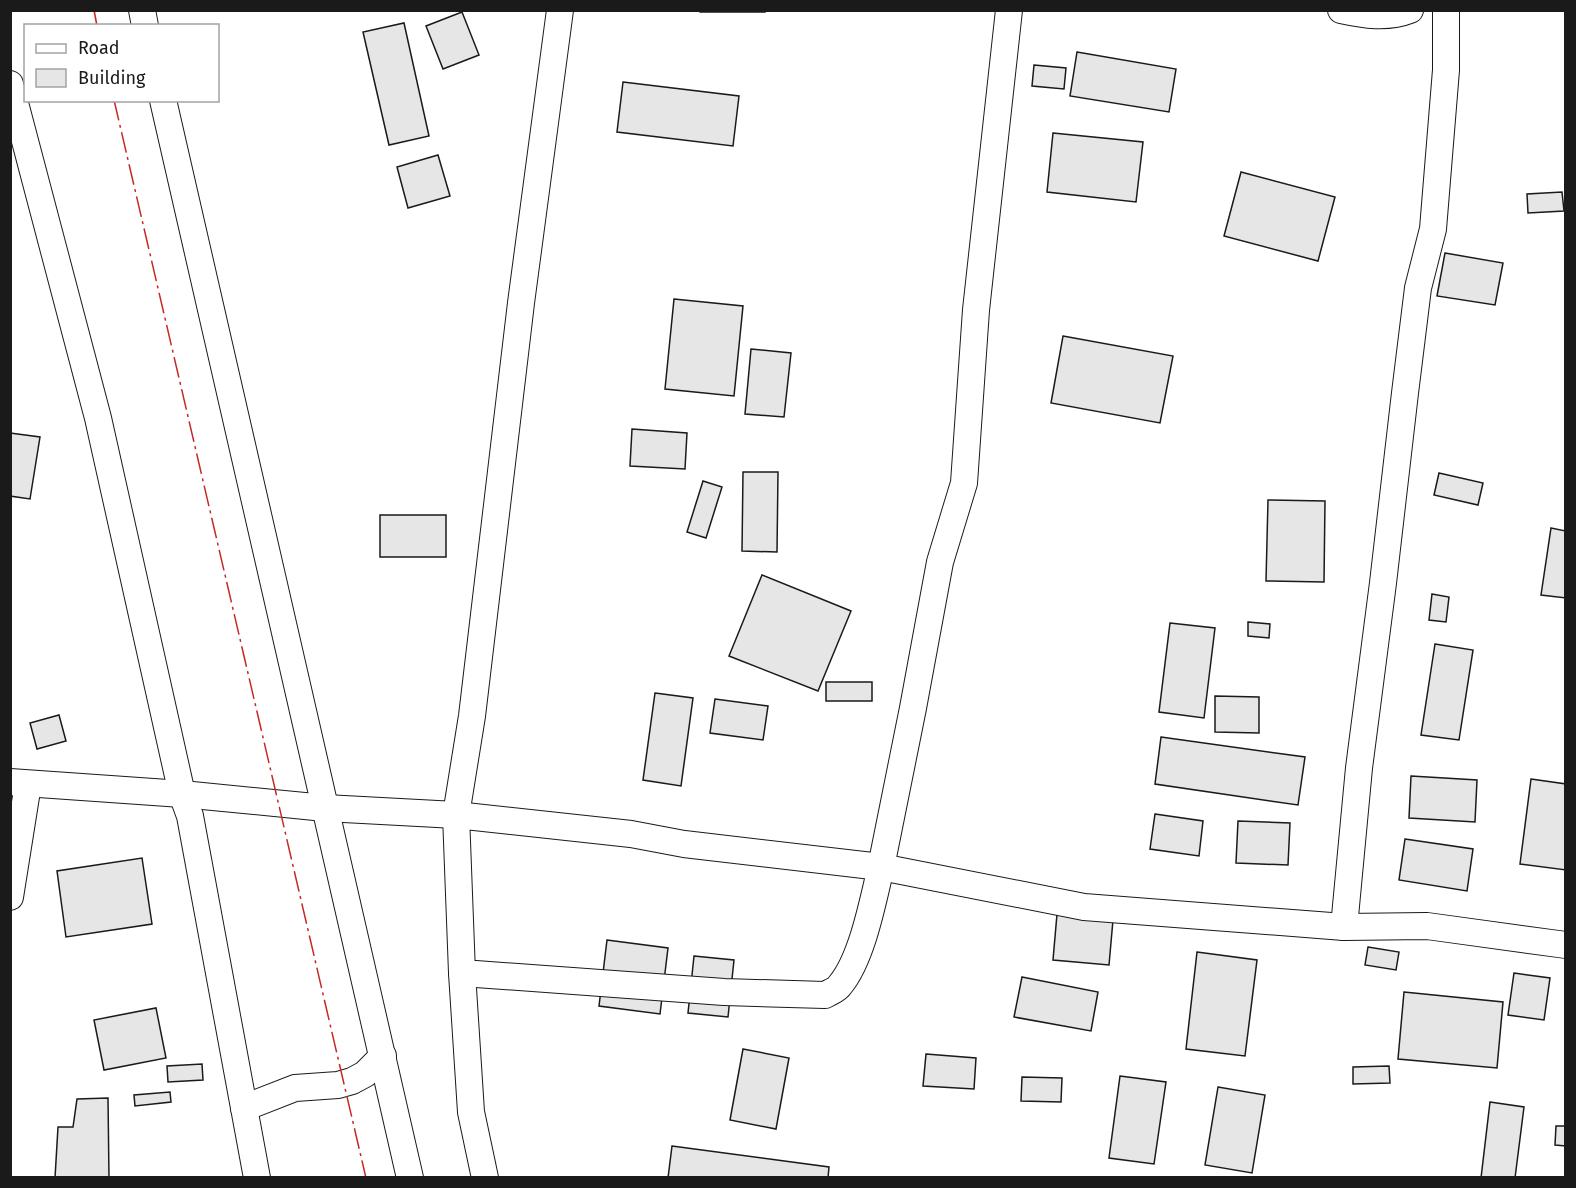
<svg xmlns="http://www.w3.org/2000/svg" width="1576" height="1188" font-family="'Fira Sans',sans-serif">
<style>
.building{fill:#e6e6e6;stroke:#1a1a1a;stroke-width:1.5}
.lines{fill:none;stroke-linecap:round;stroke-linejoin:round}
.street-casing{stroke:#1a1a1a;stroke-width:28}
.street{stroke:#fff;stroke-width:26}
.power{stroke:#c62828;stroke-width:1.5;stroke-dasharray:21 4.5 3 4.5;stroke-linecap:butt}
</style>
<rect width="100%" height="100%" fill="#fff"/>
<g class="building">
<rect x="700" y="10" width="65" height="2"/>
<polygon points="462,12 479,55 443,69 426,26"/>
<polygon points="404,23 429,136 389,145 363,32"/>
<polygon points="1077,52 1176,69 1169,112 1070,96"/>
<polygon points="1034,65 1066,68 1064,89 1032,86"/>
<polygon points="623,82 739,96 733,146 617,132"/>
<polygon points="1053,133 1143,142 1136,202 1047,192"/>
<polygon points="438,155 450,196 408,208 397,167"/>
<polygon points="1241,172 1335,197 1318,261 1224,236"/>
<polygon points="1562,192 1564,211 1528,213 1527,194"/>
<polygon points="1445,253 1503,263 1495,305 1437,296"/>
<polygon points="674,299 743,306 734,396 665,389"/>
<polygon points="1063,336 1173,356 1160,423 1051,403"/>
<polygon points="751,349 791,353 784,417 745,414"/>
<polygon points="632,429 687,433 685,469 630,466"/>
<polygon points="10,433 40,437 30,499 10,496"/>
<polygon points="743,472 778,472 777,552 742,551"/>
<polygon points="1439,473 1483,483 1478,505 1434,495"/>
<polygon points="703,481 722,487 706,538 687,532"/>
<polygon points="1268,500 1325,501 1324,582 1266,581"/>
<rect x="380" y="515" width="66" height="42"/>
<polygon points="1551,528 1566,531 1566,598 1541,595"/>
<polygon points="762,575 851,611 818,691 729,656"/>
<polygon points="1432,594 1449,597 1446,622 1429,620"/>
<polygon points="1248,622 1270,624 1269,638 1248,636"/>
<polygon points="1170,623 1215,628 1204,718 1159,712"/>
<polygon points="1435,644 1473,650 1459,740 1421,735"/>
<rect x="826" y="682" width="46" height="19"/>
<polygon points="655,693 693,698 681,786 643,780"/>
<polygon points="1215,696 1259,697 1259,733 1215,732"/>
<polygon points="715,699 768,706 763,740 710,733"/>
<polygon points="59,715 66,741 37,749 30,723"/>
<polygon points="1161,737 1305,757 1298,805 1155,784"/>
<polygon points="1411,776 1477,780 1475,822 1409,818"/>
<polygon points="1531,779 1566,784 1566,870 1520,864"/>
<polygon points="1155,814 1203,821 1199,856 1150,849"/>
<polygon points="1238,821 1290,823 1288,865 1236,863"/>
<polygon points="1405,839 1473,849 1467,891 1399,880"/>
<polygon points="142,858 152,924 66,937 57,871"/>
<polygon points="1057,914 1113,920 1109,965 1053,960"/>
<polygon points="607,940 668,948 660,1014 599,1006"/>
<polygon points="1368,947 1399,952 1396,970 1365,965"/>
<polygon points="1197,952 1257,960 1245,1056 1186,1049"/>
<polygon points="694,956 734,960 728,1017 688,1013"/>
<polygon points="1514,973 1550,978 1544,1020 1508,1015"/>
<polygon points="1022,977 1098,992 1091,1031 1014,1017"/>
<polygon points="1404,992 1503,1002 1497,1068 1398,1059"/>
<polygon points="156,1008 166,1058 104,1070 94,1020"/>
<polygon points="743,1049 789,1058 776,1129 730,1120"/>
<polygon points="926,1054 976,1058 974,1089 923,1086"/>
<polygon points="202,1064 203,1080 168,1082 167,1066"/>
<polygon points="1389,1066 1390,1083 1353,1084 1353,1067"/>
<polygon points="1120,1076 1166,1082 1154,1164 1109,1158"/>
<polygon points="1022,1077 1062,1078 1061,1102 1021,1101"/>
<polygon points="1218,1087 1265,1095 1252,1173 1205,1165"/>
<polygon points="170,1092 171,1102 135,1106 134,1095"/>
<polygon points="108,1098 109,1178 55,1178 58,1127 73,1127 77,1099"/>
<polygon points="1490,1102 1524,1107 1515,1178 1481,1178"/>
<polygon points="1556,1126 1566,1126 1566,1146 1555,1145"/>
<polygon points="672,1146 829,1167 828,1178 668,1178"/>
</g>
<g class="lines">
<defs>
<g id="street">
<polyline points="142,10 145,26"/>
<path d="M560,10L521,303L472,716L456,815L462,973L724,992L825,995C830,992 837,990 840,985C862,959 873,901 881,867L1084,907L1344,927L1427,926L1566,945"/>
<path d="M1341,10C1364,15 1387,19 1410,10"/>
<polyline points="10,84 98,418 182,794 190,816 257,1178"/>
<path d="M163,100C246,459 330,818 410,1178"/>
<polyline points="10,782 182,794 325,808 456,815 631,834 684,844 881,867 913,708 940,562 964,483 976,310 1009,10"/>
<polyline points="10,897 28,784"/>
<polyline points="1344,927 1359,768 1383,583 1405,393 1418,288 1433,229 1446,70 1446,10"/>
<polyline points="462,973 471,1112 485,1178"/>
<polyline points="244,1108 295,1088 338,1085 352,1081 365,1074 383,1056"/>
</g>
</defs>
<use href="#street" class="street-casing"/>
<use href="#street" class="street"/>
<g class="power">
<polyline points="94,10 97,26"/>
<polyline points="114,100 366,1178"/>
</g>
</g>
<rect width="1576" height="1188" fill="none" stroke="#1a1a1a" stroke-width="24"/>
<rect x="24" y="24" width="195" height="78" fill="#ffffff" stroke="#a3a3a3" stroke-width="1.5"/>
<rect x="36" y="44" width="30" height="9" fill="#ffffff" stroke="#a3a3a3" stroke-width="1.5"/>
<text x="78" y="54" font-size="18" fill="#1a1a1a">Road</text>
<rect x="36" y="69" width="30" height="18" fill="#e6e6e6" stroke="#a3a3a3" stroke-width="1.5"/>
<text x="78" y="84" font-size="18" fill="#1a1a1a">Building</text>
</svg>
